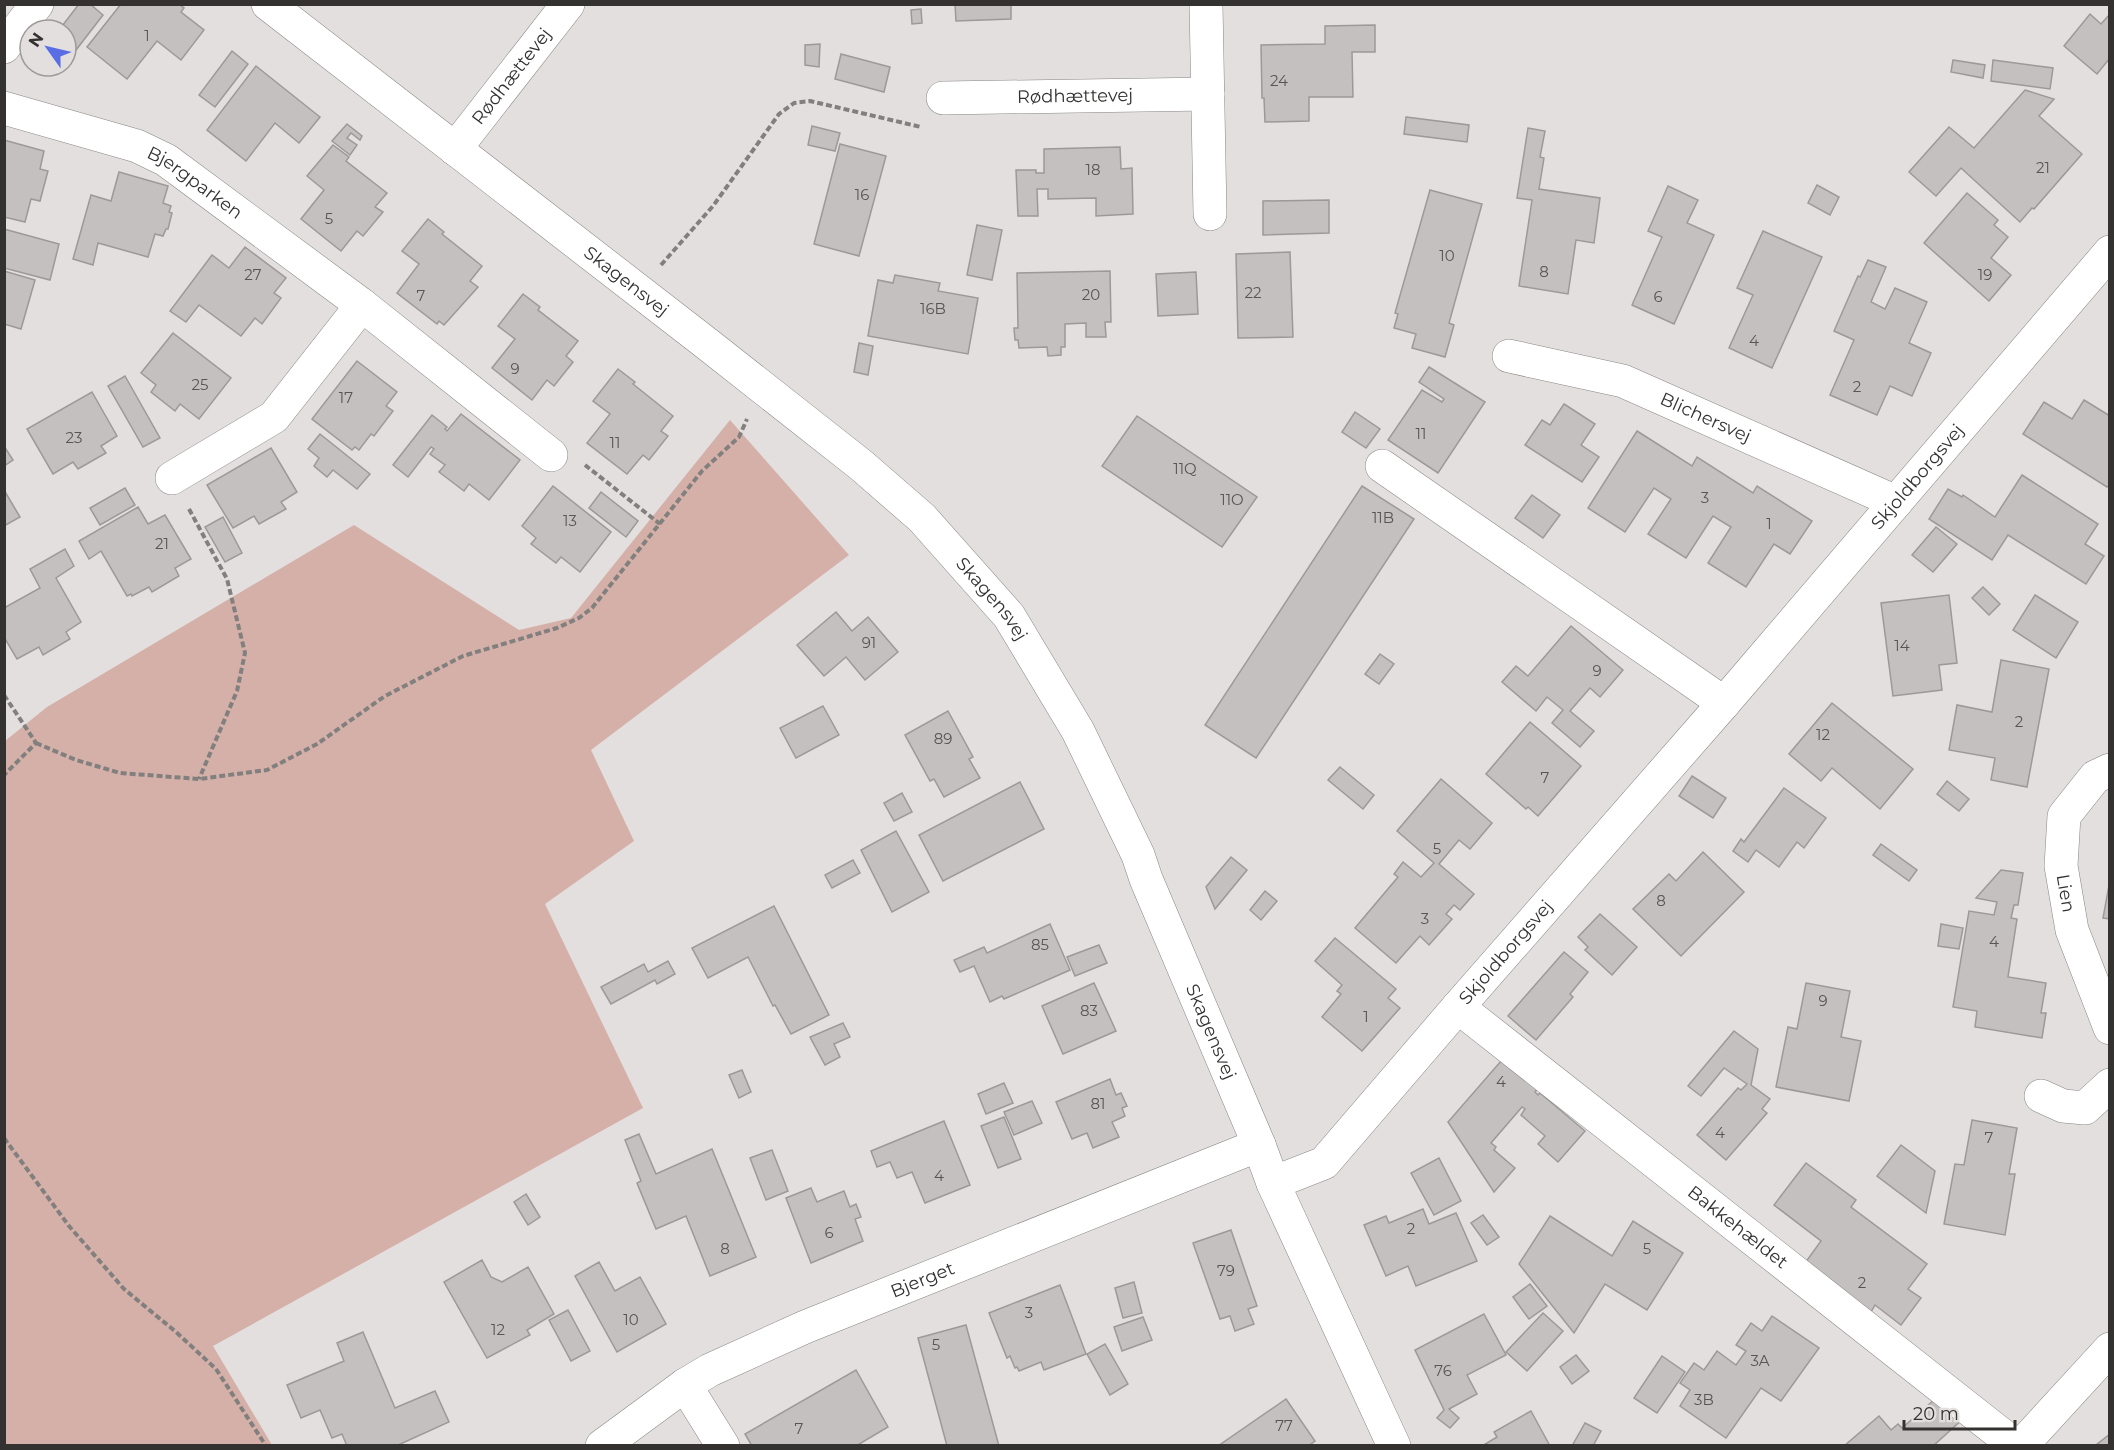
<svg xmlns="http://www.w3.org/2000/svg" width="2114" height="1450" font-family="Montserrat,sans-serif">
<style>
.green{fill:#d5b0a8}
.building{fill:#c3c0bf;stroke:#9c9998;stroke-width:1.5}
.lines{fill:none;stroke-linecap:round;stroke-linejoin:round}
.street-casing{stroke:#898685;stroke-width:34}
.secondary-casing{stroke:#898685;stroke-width:34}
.path{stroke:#82807f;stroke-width:4;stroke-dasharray:6 3;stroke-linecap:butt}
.street{stroke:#fff;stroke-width:33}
.secondary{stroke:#fff;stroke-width:33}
.labels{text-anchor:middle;stroke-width:6;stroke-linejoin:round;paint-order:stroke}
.number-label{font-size:15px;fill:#575654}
.street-label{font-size:18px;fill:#333231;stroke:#e3dfde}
</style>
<rect width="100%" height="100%" fill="#e3dfde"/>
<polygon class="green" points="730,420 849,555 591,750 634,841 545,904 643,1108 213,1346 272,1445 5,1445 5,741 47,707 354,525 519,630 571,618"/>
<g class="building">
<polygon points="79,4 90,4 103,15 66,63 66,30 59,30"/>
<polygon points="121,4 179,4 184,8 181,12 204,30 181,60 157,41 127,79 87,47"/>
<polygon points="955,4 1011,4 1011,19 956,21"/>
<polygon points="921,9 922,23 912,24 911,10"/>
<polygon points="2090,14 2101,24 2110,14 2110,58 2097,74 2064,46"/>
<polygon points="1375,25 1375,52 1352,52 1353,97 1309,97 1309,121 1265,122 1264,98 1262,98 1261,45 1325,44 1325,26"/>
<polygon points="820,44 819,67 805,65 805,45"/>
<polygon points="232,51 248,64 215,107 199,95"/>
<polygon points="841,54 890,67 884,92 835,79"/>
<polygon points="1953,60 1985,65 1983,78 1951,72"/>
<polygon points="1993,60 2053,68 2050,89 1991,81"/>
<polygon points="256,66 320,117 299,143 275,123 246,161 207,130"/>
<polygon points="2025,90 2054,99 2039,116 2082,154 2034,209 2032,208 2020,222 1961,168 1936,196 1909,172 1949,127 1974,148"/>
<polygon points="1406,117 1469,125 1467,142 1404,134"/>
<polygon points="347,124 362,136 360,140 351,133 347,138 357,145 350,155 332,141"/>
<polygon points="812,126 840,133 835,151 808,145"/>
<polygon points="1528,128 1545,131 1540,157 1544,158 1539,189 1600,198 1594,243 1576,240 1568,294 1519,286 1532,200 1517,198"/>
<polygon points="4,140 44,151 40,169 48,171 40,201 31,199 25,222 4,217"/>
<polygon points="840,144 886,156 859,256 814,244"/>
<polygon points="333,145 349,157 346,161 387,193 375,207 383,212 363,236 357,231 341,251 301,219 324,190 307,176"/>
<polygon points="1120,147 1121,169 1132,168 1133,214 1096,216 1096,198 1048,199 1048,189 1037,189 1038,216 1018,216 1016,170 1036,170 1036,173 1044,173 1044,149"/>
<polygon points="119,172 168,186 163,203 171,206 169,212 172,213 168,229 166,229 163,236 155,234 148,257 98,243 93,265 73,259 91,195 111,201"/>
<polygon points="1817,185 1839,197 1830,215 1808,203"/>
<polygon points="1668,186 1698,200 1687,223 1714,235 1674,324 1632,305 1662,237 1648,231"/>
<polygon points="1430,190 1482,204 1449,323 1454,325 1445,357 1412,348 1416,334 1394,328 1398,314 1395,313"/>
<polygon points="1967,193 1998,220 1994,225 2008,237 1991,258 2011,275 1989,301 1924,243"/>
<polygon points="1329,200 1329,233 1263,235 1263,201"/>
<polygon points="428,219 444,232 442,234 482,266 470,281 478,287 444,325 439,321 437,324 397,293 419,264 402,251"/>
<polygon points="977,225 1002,230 992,280 967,275"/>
<polygon points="4,229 59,244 50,280 4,268"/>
<polygon points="1763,231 1822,257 1772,368 1729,348 1753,295 1737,288"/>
<polygon points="245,247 286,278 274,293 281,298 262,324 255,318 241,336 199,305 186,322 170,311 212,255 229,268"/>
<polygon points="1290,252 1293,337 1238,338 1236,254"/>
<polygon points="1868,260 1886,267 1871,302 1885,309 1895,288 1927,302 1909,343 1931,353 1912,396 1890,386 1877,415 1830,395 1854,340 1834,331 1858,276 1860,277"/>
<polygon points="4,271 35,280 21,329 4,324"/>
<polygon points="1110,271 1111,322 1105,322 1106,337 1086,337 1086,323 1065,324 1065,347 1061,347 1061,355 1048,356 1047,347 1019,348 1018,340 1015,340 1014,328 1018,328 1017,273"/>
<polygon points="1196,272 1198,314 1158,316 1156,274"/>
<polygon points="895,275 940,283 938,291 978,298 968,354 868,336 878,280 893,283"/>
<polygon points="523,294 540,307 538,310 578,341 566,356 573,362 554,386 547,380 532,400 492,368 515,339 498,326"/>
<polygon points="173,333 231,378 199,419 180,404 175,411 151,392 156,385 141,373"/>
<polygon points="859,343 873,346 868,375 854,372"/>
<polygon points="357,361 397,392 386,406 393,411 374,436 371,434 359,450 355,447 352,450 312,419"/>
<polygon points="1429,367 1485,402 1438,473 1388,440 1422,390 1442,402 1444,399 1419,382"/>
<polygon points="618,369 635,382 633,384 673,416 661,431 668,436 649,460 643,455 627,474 587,443 610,414 593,401"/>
<polygon points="125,376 160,438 143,447 108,386"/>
<polygon points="92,392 117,436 101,446 106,453 78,469 73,462 53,474 27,429"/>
<polygon points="2084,400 2110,416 2110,484 2107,487 2023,434 2044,402 2072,419"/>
<polygon points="1564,404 1595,424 1581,445 1599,457 1582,482 1525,445 1542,420 1550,425"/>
<polygon points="1355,412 1380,429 1366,448 1342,432"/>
<polygon points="461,414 520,460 489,500 469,484 464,491 439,472 445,465 430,454 434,449 431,447 408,477 393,465 432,415 447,427 445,429 447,431"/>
<polygon points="1137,416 1257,497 1222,547 1102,466"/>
<polygon points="1637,431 1692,466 1697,457 1753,493 1757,486 1812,521 1790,554 1774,544 1746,587 1708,563 1731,527 1713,516 1686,558 1648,534 1671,499 1654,488 1625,532 1588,508"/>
<polygon points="320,434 370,474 357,489 333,470 327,477 314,466 319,458 308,449"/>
<polygon points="4,446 13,460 4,466"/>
<polygon points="271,448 297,492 281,502 286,509 259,524 254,516 233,528 207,485"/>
<polygon points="2022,475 2098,524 2085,544 2104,556 2086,584 2008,535 1992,560 1929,519 1948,489 1962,497 1963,495 1995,517"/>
<polygon points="553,486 611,532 580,572 561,557 556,563 531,544 536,538 522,526"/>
<polygon points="1362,486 1414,519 1256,758 1205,725"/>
<polygon points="125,488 135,505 100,525 90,508"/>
<polygon points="4,490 20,517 4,526"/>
<polygon points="601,492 638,521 626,537 589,508"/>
<polygon points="1532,495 1560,515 1543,538 1515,518"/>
<polygon points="138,507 148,524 165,515 191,559 175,568 179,576 152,592 149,587 132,596 131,594 127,596 101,551 89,559 79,541"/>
<polygon points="223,517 242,553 225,562 205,527"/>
<polygon points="1936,527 1957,544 1933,572 1912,555"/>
<polygon points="65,549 74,566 56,578 81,622 66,632 70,639 43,655 39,647 17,659 4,637 4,608 40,588 30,569"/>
<polygon points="1983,587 2000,604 1989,615 1972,598"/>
<polygon points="1949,595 1957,663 1939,665 1942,690 1893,696 1881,603"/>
<polygon points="2035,595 2078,622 2056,658 2013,630"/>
<polygon points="836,612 852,631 868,617 898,652 865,680 846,657 824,676 797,645"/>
<polygon points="1571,626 1623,670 1600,697 1590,688 1570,711 1594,731 1580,747 1552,723 1563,710 1547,697 1536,711 1502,682 1516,666 1528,676"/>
<polygon points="1380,654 1394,664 1379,684 1365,674"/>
<polygon points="2001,660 2049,669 2027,787 1991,780 1995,758 1949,750 1957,705 1992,712"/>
<polygon points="1832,703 1913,769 1880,809 1832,768 1821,781 1789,754"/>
<polygon points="823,706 839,735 796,758 780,728"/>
<polygon points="948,711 973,757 969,759 980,778 944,797 934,779 930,781 905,735"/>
<polygon points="1530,722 1581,766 1538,816 1528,807 1526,809 1486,774"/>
<polygon points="1340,767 1374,795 1363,809 1328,780"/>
<polygon points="1692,776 1726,798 1713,818 1679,796"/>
<polygon points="1441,779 1492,823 1470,849 1459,840 1439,864 1474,894 1460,910 1454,905 1446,914 1452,919 1429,945 1420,936 1396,963 1355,928 1398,877 1394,874 1403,862 1421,877 1434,863 1397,831"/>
<polygon points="1947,781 1969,799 1959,811 1937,794"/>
<polygon points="1020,782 1044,829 943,881 919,835"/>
<polygon points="1784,788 1826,818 1804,848 1797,842 1779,867 1756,850 1748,862 1733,851 1741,839 1744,842"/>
<polygon points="902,793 912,812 894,821 884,803"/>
<polygon points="896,831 929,892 892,912 861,850"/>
<polygon points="1881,844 1917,870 1909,881 1873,855"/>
<polygon points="1703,852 1744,892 1681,956 1633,909 1669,874 1676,881"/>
<polygon points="1231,857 1247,870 1215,909 1206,887"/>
<polygon points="853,860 860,873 832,888 825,875"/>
<polygon points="2001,870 2023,873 2018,905 2014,905 2011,918 2017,919 2008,977 2046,983 2041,1013 2046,1013 2042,1038 1975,1027 1977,1011 1953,1007 1969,911 1994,915 1997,902 1976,898"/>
<polygon points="2110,880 2110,919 2103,918"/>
<polygon points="1265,891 1277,901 1261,920 1250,910"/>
<polygon points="774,906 829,1015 791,1034 775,1005 773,1006 748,957 708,978 692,948"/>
<polygon points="1600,914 1637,947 1612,975 1585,950 1588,947 1578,937"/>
<polygon points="1050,924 1070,970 1004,999 1002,996 990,1002 974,966 960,972 954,960 984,947 987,953"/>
<polygon points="1941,924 1963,928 1959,949 1938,946"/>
<polygon points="1335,938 1396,989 1388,998 1400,1008 1362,1051 1322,1017 1341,994 1337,991 1342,985 1315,961"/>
<polygon points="1099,945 1107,963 1075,976 1067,957"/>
<polygon points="1564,952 1588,972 1570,994 1573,997 1536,1040 1508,1016"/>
<polygon points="668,961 675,974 657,984 655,980 611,1004 601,987 644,964 648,972"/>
<polygon points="1094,983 1116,1031 1063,1054 1042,1006"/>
<polygon points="1806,983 1850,991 1841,1037 1861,1041 1849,1101 1776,1087 1788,1027 1797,1029"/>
<polygon points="843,1023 850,1037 834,1044 840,1057 825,1065 810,1037"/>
<polygon points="1734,1031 1758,1049 1751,1085 1770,1099 1762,1109 1767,1113 1726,1160 1697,1135 1738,1088 1741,1090 1747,1084 1724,1068 1701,1096 1688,1086"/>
<polygon points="1508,1053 1542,1083 1535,1092 1538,1095 1540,1093 1585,1131 1558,1162 1538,1144 1545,1136 1521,1115 1525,1109 1522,1107 1491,1143 1496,1147 1494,1150 1515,1168 1494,1192 1448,1122"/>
<polygon points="742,1070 751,1092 739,1098 729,1075"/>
<polygon points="1110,1079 1116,1095 1121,1093 1127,1106 1122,1108 1125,1116 1112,1122 1119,1137 1093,1148 1087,1133 1072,1139 1056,1102"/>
<polygon points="1004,1083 1013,1103 986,1114 978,1094"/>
<polygon points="1032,1101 1042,1123 1014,1135 1004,1112"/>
<polygon points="1004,1117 1021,1159 998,1168 981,1126"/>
<polygon points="1972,1120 2017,1128 2009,1174 2015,1174 2005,1235 1944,1224 1955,1164 1964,1165"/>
<polygon points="944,1121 970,1185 925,1203 912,1172 897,1178 890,1162 877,1167 871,1151"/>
<polygon points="639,1134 656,1174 712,1149 756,1257 710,1276 686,1216 656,1229 637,1183 641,1181 625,1140"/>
<polygon points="1901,1145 1935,1171 1926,1213 1877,1176"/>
<polygon points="772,1150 788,1191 766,1200 750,1158"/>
<polygon points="1439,1158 1461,1201 1434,1215 1411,1173"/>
<polygon points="1806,1163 1856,1200 1851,1207 1927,1264 1908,1289 1921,1298 1901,1325 1875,1305 1871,1312 1805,1263 1821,1241 1774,1205"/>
<polygon points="811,1188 817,1202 844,1191 850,1207 856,1204 861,1217 855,1219 863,1241 811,1263 786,1198"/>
<polygon points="526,1194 540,1217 528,1225 514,1202"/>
<polygon points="1423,1209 1429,1224 1456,1213 1477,1261 1416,1286 1408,1266 1386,1276 1364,1225 1386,1216 1389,1223"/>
<polygon points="1483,1215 1499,1237 1487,1245 1471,1223"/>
<polygon points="1550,1216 1612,1256 1633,1221 1683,1253 1647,1310 1605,1284 1574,1333 1519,1264"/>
<polygon points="1231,1230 1257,1306 1248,1309 1254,1324 1235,1331 1230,1316 1220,1319 1193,1243"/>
<polygon points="482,1260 491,1277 502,1282 528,1267 554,1314 527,1330 530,1335 487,1358 444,1282"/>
<polygon points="599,1262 615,1291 640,1277 666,1324 617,1352 575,1276"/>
<polygon points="1134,1282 1142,1313 1123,1318 1115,1288"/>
<polygon points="1530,1284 1547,1306 1529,1319 1513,1297"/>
<polygon points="1060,1285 1086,1354 1044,1370 1041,1362 1019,1371 1017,1367 1015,1368 1010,1356 1007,1358 989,1313"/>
<polygon points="568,1310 590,1351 571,1361 549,1320"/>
<polygon points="1543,1313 1563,1331 1527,1371 1506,1352"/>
<polygon points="1484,1314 1506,1355 1467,1375 1477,1394 1449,1409 1459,1418 1450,1428 1437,1418 1444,1410 1415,1350"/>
<polygon points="1772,1316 1819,1348 1781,1401 1761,1388 1726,1438 1680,1406 1690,1390 1680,1383 1694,1363 1704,1370 1717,1351 1736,1365 1746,1351 1736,1345 1751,1323 1762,1331"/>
<polygon points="1143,1317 1152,1340 1122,1351 1114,1327"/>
<polygon points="966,1325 999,1446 947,1446 918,1338"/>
<polygon points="363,1332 395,1408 435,1391 449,1422 396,1446 347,1446 342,1434 332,1438 320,1410 301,1418 287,1385 344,1361 337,1343"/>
<polygon points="1105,1344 1128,1384 1110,1395 1087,1354"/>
<polygon points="1576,1355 1589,1371 1572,1384 1560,1367"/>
<polygon points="1662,1356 1685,1372 1657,1413 1634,1398"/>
<polygon points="856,1370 888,1427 856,1446 752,1446 745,1434"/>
<polygon points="1942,1393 1964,1418 1933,1446 1844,1446 1879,1416 1891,1430 1898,1424 1902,1428"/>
<polygon points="1286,1399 1315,1441 1308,1446 1218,1446"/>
<polygon points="1531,1411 1550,1446 1482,1446 1497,1437 1494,1432"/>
<polygon points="1585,1423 1601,1431 1593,1446 1572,1446"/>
<polygon points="2110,1434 2110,1446 2096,1445"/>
</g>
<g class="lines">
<defs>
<g id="street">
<polyline points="1206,4 1210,214"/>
<polyline points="4,47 37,4"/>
<path id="s1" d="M943,98L1208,94"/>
<path id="s2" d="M4,108L137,146L166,160L362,305L551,455"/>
<path id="s3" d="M455,149L568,4"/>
<path id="s4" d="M1509,356L1623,381L1896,502"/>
<polyline points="1382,466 1724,703"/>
<polyline points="172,478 274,417 362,305"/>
<path id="s5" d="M2110,770L2095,777L2064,816L2061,866L2072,930L2110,1028"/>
<path id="s6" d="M1458,1007L2016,1446"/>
<polyline points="2041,1096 2063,1106 2085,1108 2110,1085"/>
<path id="s7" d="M1273,1183L1324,1163L1458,1007L1724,703L2110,252"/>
<polyline points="685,1385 723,1446"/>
<path id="s8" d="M602,1446L685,1385L710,1370L805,1327L1259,1145"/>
<polyline points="2021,1446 2110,1349"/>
</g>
<g id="secondary">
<path id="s9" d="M268,4L706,343L861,465L922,518L1009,616L1078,731L1138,855L1146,879L1259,1145L1273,1183L1394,1446"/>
</g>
</defs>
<use href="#street" class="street-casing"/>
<use href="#secondary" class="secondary-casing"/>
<g class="path">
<polyline points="661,265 713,206 779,114 794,103 810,101 921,127"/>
<polyline points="585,465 660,524"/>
<polyline points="189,509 227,579 245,653 237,691 199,779"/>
<polyline points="4,695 36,743 4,775"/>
<polyline points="36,743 76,760 120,773 199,779 267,770 317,744 385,696 463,656 557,628 579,618 592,608 702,471 739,437 747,419"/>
<polyline points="4,1138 69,1226 124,1289 176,1332 216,1369 266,1446"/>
</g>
<use href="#street" class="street"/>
<use href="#secondary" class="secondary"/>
</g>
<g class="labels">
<g class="number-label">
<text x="147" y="41">1</text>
<text x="1279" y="86">24</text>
<text x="2043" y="173">21</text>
<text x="1093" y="175">18</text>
<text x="862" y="200">16</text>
<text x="329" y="224">5</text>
<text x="1447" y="261">10</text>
<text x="1544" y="277">8</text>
<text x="253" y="280">27</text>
<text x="1985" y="280">19</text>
<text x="1253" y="298">22</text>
<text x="1091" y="300">20</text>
<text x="421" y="301">7</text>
<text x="1658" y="302">6</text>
<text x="933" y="314">16B</text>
<text x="1754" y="346">4</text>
<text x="515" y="374">9</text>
<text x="200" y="390">25</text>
<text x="1857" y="392">2</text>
<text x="346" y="403">17</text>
<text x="1421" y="439">11</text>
<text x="74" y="443">23</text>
<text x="615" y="448">11</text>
<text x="1185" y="474">11Q</text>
<text x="1705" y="503">3</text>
<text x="1232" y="505">11O</text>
<text x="1383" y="523">11B</text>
<text x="570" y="526">13</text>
<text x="1769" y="529">1</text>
<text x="162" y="549">21</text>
<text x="869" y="648">91</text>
<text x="1902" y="651">14</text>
<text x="1597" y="676">9</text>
<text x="2019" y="727">2</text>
<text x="1823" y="740">12</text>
<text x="943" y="744">89</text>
<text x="1545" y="783">7</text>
<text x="1437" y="854">5</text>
<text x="1661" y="906">8</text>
<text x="1425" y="924">3</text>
<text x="1994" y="947">4</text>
<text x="1040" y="950">85</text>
<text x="1823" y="1006">9</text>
<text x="1089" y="1016">83</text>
<text x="1366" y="1022">1</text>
<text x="1501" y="1087">4</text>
<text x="1098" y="1109">81</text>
<text x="1720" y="1138">4</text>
<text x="1989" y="1143">7</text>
<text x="939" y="1181">4</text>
<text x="1411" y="1234">2</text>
<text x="829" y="1238">6</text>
<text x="725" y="1254">8</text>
<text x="1647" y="1254">5</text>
<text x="1226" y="1276">79</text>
<text x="1862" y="1288">2</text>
<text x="1029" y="1318">3</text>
<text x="631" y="1325">10</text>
<text x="498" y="1335">12</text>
<text x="936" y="1350">5</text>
<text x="1760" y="1366">3A</text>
<text x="1443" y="1376">76</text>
<text x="1704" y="1405">3B</text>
<text x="1284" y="1431">77</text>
<text x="799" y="1434">7</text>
</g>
<g class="street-label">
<text dy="6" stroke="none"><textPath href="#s3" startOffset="92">Rødhættevej</textPath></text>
<text dy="6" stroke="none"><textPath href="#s1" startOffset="132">Rødhættevej</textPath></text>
<text dy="6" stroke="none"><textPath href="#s2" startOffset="207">Bjergparken</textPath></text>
<text dy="6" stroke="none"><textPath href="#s9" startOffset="453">Skagensvej</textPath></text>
<text dy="6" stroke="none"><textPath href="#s4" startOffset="207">Blichersvej</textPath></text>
<text dy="6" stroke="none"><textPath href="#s7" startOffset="962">Skjoldborgsvej</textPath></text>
<text dy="6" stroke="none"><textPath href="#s9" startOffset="939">Skagensvej</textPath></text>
<text dy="6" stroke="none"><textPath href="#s5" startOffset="144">Lien</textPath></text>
<text dy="6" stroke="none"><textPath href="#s7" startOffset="333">Skjoldborgsvej</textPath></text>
<text dy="6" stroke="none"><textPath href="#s9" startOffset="1426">Skagensvej</textPath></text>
<text dy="6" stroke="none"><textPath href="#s6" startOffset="356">Bakkehældet</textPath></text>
<text dy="6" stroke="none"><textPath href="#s8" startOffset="363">Bjerget</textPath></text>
</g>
</g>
<rect width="2114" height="1450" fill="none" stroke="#333231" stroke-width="12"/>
<g transform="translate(48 48) rotate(304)"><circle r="28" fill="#e3dfde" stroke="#9d9a99" stroke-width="1.5"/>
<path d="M0-4.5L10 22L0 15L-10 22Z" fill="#596ee4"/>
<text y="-9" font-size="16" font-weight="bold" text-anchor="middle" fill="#333231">N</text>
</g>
<path d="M1904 1420v9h111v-9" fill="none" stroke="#333231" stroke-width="3"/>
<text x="1913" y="1420" font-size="18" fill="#333231" stroke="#e3dfde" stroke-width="4.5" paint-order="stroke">20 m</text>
</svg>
